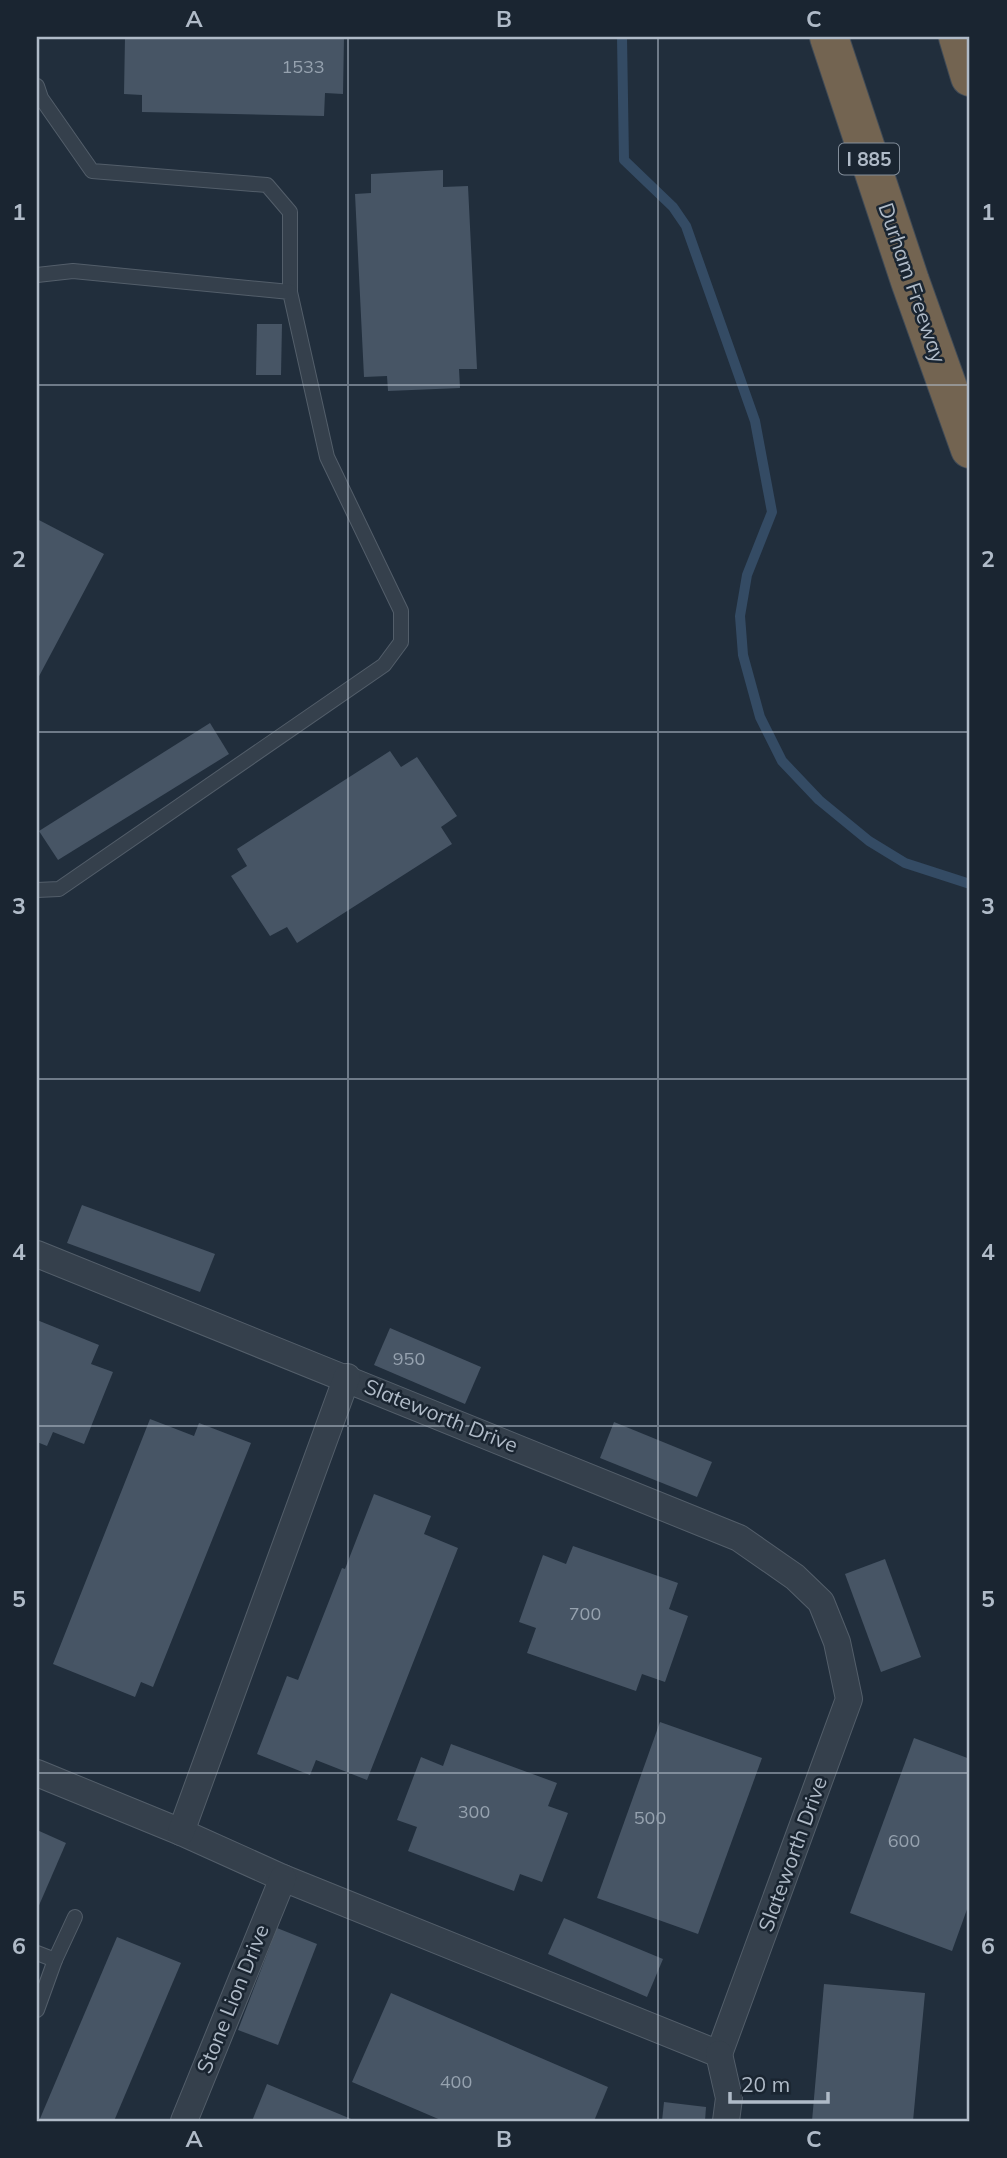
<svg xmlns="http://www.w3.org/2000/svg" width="1007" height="2158" font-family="Mulish,sans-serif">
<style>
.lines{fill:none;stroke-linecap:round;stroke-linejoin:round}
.stream{stroke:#344b64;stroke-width:10}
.building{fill:#475565}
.lane-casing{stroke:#535e6a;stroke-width:16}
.street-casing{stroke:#535e6a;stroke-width:28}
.highway-casing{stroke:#404b57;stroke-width:40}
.lane{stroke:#35404c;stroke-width:14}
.street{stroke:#35404c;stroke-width:26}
.highway{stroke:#736451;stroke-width:38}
.grid{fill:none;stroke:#b0bbc8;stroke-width:2;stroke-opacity:0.55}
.labels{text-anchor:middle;stroke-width:5;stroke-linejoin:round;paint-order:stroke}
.number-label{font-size:18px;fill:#96a2af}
.shield{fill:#1a2531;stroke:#838e9b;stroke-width:2}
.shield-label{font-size:19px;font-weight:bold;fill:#b0bbc8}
.street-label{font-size:21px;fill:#b0bbc8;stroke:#1a2531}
.neatline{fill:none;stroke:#b0bbc8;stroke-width:2.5}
.grid-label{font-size:23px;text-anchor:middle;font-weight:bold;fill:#b0bbc8}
</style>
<rect width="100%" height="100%" fill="#212e3c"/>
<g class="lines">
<polyline class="stream" points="622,37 624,160 673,207 686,226 755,421 772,512 747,575 740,616 743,655 760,717 782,761 819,800 869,841 905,863 970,884"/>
</g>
<g class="building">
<polygon points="125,37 344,37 343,94 325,93 324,116 142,112 142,95 124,94"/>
<polygon points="443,170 443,187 468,186 477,369 459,369 460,388 388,391 387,376 364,377 355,194 371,193 371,174"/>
<polygon points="257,324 282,324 281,375 256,375"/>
<polygon points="37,519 104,554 37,680"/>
<polygon points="210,723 229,754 58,860 39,831"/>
<polygon points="390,751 401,767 417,757 457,816 441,827 452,844 297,943 287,927 270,936 231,876 247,866 237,849"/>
<polygon points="82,1205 215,1254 200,1292 67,1243"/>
<polygon points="37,1320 99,1345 91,1364 113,1372 84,1444 53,1432 47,1446 37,1442"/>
<polygon points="390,1328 481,1367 465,1404 374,1365"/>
<polygon points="150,1419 194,1436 199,1423 251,1443 153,1687 141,1682 135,1697 53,1664"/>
<polygon points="614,1422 712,1462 697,1497 600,1458"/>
<polygon points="374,1494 431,1516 424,1534 458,1548 367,1780 316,1760 310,1775 257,1754 287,1676 298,1680 342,1568 345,1569"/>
<polygon points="573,1546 678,1583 669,1609 688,1616 665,1682 642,1674 636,1691 527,1653 536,1628 519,1622 543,1555 566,1564"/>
<polygon points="885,1559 921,1657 881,1672 845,1574"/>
<polygon points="660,1722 762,1758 698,1934 597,1898"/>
<polygon points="914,1738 970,1759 970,1901 952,1951 850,1913"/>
<polygon points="451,1744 557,1783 548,1806 568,1813 542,1882 520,1874 514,1891 408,1851 417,1827 397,1820 421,1757 443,1766"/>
<polygon points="37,1830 66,1843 37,1910"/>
<polygon points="564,1918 663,1959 647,1997 548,1954"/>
<polygon points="277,1928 317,1944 278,2045 238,2030"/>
<polygon points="117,1937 181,1963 114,2121 39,2121"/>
<polygon points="824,1984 925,1993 913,2121 812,2121"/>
<polygon points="391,1993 608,2087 594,2121 443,2121 352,2082"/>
<polygon points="267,2084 356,2121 252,2121"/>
<polygon points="664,2102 706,2107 705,2121 662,2121"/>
</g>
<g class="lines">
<defs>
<g id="lane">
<polyline points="37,86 41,98 92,171 267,185 290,212 290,292"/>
<polyline points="37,275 73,271 290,292 327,457 401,611 401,642 384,665 59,889 37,890"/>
<polyline points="37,1953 55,1960"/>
<polyline points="37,2010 55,1960 75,1917"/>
</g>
<g id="street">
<polyline points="37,1254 739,1538 795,1577 821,1602 837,1642 849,1699 719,2054"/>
<polyline points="37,1773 181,1832 283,1878 719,2054"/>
<polyline points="181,1832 347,1377"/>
<polyline points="719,2054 729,2098 726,2121"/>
<polyline points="184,2121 283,1878"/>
</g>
<g id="highway">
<polyline points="829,37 910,281 970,449"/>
<polyline points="958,37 970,77"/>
</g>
</defs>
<use href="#lane" class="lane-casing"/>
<use href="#street" class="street-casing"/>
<use href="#highway" class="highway-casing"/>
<use href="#lane" class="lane"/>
<use href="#street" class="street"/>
<use href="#highway" class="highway"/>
</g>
<path class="grid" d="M348,37V2121M658,37V2121M37,385H970M37,732H970M37,1079H970M37,1426H970M37,1773H970"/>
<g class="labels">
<g class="number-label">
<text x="303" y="73">1533</text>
<text x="409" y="1365">950</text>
<text x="585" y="1620">700</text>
<text x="474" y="1818">300</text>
<text x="650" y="1824">500</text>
<text x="904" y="1847">600</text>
<text x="456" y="2088">400</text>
</g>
<rect class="shield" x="839" y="143.5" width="60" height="31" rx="5"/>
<g class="shield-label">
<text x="869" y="166">I 885</text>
</g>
<g class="street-label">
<text transform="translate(912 283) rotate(71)" y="7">Durham Freeway</text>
<text transform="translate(441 1416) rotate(22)" y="7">Slateworth Drive</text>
<text transform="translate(793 1854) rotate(-70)" y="7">Slateworth Drive</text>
<text transform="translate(233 1999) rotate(-68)" y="7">Stone Lion Drive</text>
</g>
</g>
<rect width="1007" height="2158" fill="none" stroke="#1a2531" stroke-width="77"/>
<path d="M730 2092v10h98v-10" fill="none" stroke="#b0bbc8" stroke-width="3.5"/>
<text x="741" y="2092" font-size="21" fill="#b0bbc8" stroke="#1a2531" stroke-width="5" paint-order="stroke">20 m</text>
<rect x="38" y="38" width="930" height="2082" class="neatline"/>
<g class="grid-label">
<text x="194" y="27">A</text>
<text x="504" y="27">B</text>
<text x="814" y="27">C</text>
<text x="19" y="220">1</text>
<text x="988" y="220">1</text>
<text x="19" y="567">2</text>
<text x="988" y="567">2</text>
<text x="19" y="914">3</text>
<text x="988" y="914">3</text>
<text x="19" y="1260">4</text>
<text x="988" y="1260">4</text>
<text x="19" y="1607">5</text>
<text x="988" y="1607">5</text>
<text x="19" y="1954">6</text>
<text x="988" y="1954">6</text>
<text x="194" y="2147">A</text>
<text x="504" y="2147">B</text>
<text x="814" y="2147">C</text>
</g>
</svg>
